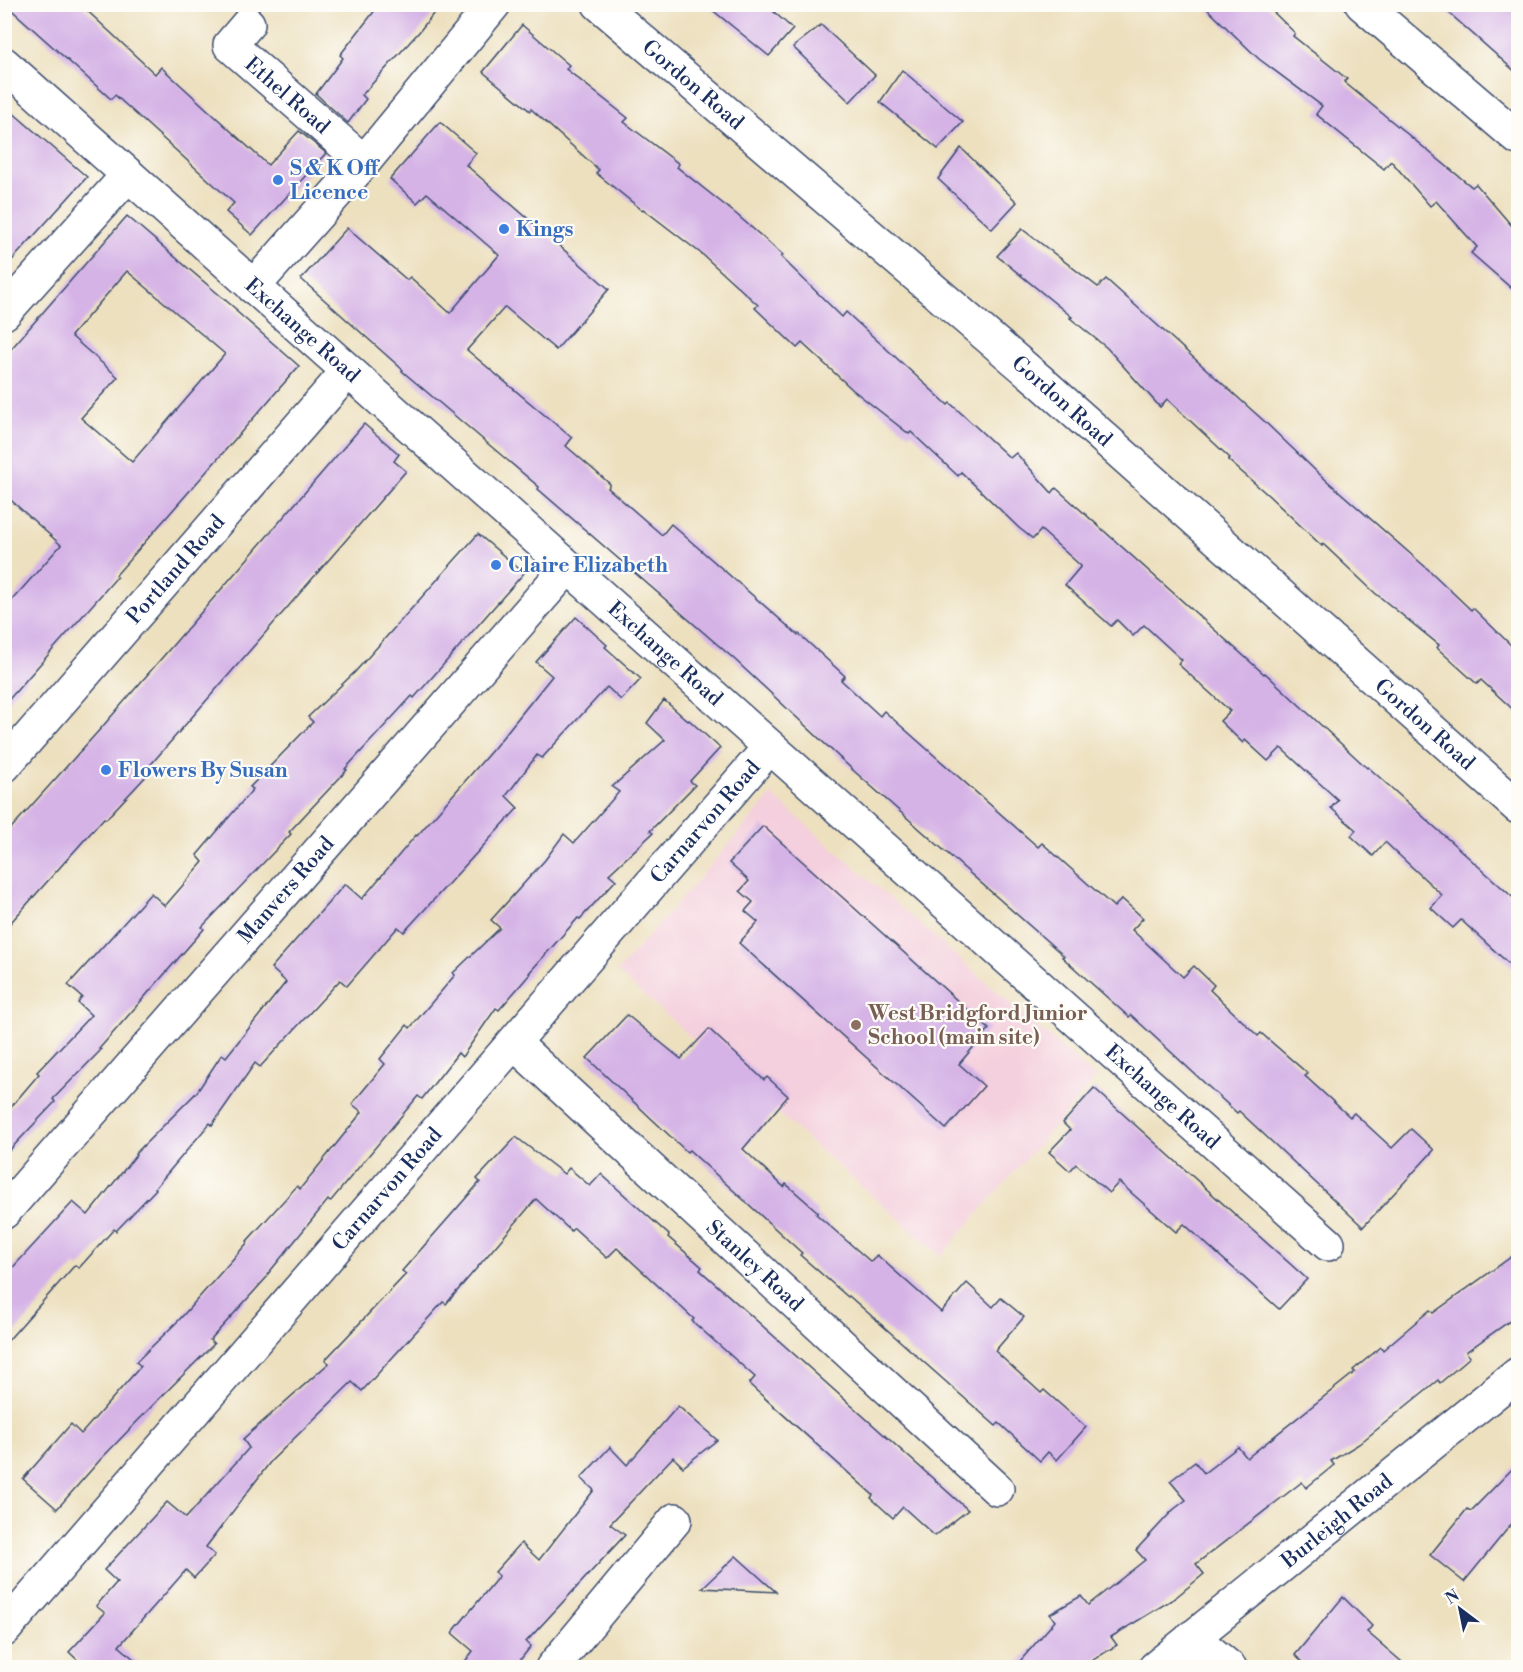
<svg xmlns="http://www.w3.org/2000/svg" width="1523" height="1672" font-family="'Libre Bodoni',serif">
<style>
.built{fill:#f4cfdd}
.building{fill:#d5b3e6;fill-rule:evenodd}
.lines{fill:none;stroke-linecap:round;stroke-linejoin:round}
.minor-casing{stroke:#3a4a6d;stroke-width:36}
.tertiary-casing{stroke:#3a4a6d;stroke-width:36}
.minor{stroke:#fff;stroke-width:33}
.tertiary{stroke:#fff;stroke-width:33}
.shop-dot{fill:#3f7fe0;stroke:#fdfcf7;stroke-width:2}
.education-dot{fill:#8d6e63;stroke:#fdfcf7;stroke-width:2}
.labels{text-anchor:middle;stroke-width:4.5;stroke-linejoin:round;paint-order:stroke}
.street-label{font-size:21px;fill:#1b2f5e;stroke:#fdfcf7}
.shop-label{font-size:21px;font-weight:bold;fill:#366cbe;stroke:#fdfcf7;text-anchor:start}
.education-label{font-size:21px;font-weight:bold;fill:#785e54;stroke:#fdfcf7;text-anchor:start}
</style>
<rect width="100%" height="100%" fill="#fdfcf7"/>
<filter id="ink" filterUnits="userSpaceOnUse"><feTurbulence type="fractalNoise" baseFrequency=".0167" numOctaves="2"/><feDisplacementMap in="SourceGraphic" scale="12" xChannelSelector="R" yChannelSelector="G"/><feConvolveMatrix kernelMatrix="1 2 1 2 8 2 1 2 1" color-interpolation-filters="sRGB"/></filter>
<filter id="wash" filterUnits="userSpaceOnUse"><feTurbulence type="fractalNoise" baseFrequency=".008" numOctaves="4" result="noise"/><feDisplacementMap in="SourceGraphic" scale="24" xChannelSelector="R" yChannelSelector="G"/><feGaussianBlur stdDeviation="1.35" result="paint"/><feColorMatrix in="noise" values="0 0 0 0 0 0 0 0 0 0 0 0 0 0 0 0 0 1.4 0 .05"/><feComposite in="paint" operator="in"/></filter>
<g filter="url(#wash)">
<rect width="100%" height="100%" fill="#ede0bf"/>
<polygon class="built" points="772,795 1096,1078 941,1256 617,972"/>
<g id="blocks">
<g class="building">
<polygon points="5,4 80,4 155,74 161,67 268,165 299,131 326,153 252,235 226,212 234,203 115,95 111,99"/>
<polygon points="380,4 441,4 419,32 362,95 366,99 348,123 316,94 343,58 340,55"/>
<polygon points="705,4 765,4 793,29 769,56"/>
<polygon points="1202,4 1265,4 1295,33 1293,36 1347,79 1344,82 1472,187 1476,184 1518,233 1518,294 1471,253 1477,247 1436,201 1430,206 1391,161 1384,169 1316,114 1322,106 1259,59"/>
<polygon points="1439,4 1504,4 1518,17 1518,74"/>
<polygon points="522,25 569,65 566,69 628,118 624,122 679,164 677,167 736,214 783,255 781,257 842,317 846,312 948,405 950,403 1010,458 1016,453 1052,493 1056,488 1264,674 1265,673 1367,768 1368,767 1518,902 1518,972 1461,920 1453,928 1431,908 1442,895 1385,842 1373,856 1351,836 1356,830 1331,808 1338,800 1281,748 1268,761 1245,740 1243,743 1220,721 1230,711 1178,664 1182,660 1144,625 1133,636 1117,620 1111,626 1065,585 1081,566 1041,530 1033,539 1019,528 961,472 958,476 911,432 909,434 853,390 802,343 797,348 755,308 758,305 703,255 643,209 642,210 596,173 599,170 531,109 530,111 483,72"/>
<polygon points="821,25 875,75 850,102 793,47"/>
<polygon points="902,70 963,122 938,149 880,102"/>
<polygon points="4,105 87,177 4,269"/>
<polygon points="440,122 476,153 466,165 609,289 556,350 505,307 467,350 572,438 566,446 610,484 608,488 662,535 671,524 798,635 799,634 845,676 841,680 880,716 884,711 1038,847 1042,843 1114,907 1122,899 1143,918 1132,930 1183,977 1194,966 1214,985 1210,990 1258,1036 1261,1033 1308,1074 1305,1076 1350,1117 1354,1113 1392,1148 1411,1129 1434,1150 1363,1227 1239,1111 1237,1113 1131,1015 1129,1017 1062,957 1064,956 855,772 733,658 538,489 539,487 402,371 403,370 301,279 347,228 407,280 410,277 450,313 499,255 427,193 417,203 390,179"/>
<polygon points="961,148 1017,202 992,229 938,179"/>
<path d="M127,216L237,310L236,311L299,366L116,575L117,577L4,705V609L61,545L4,494V357ZM127,271L225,354L132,462L81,418L118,377L71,336Z"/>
<polygon points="1022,229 1098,287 1106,279 1264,421 1317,472 1430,571 1471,610 1473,608 1518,652 1518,714 1481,680 1477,684 1437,648 1439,645 1375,593 1323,544 1322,546 1268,495 1228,460 1230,458 1167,399 1160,407 1107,348 1070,318 1072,317 997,256"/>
<polygon points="364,424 399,454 394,461 406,471 146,770 149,773 106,819 104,818 4,930 4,836 103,726"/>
<polygon points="478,534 524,573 414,698 412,696 345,769 347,770 289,832 291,834 202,927 204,929 99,1049 101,1050 53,1099 55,1102 4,1156 4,1115 39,1074 37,1072 91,1015 78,1003 82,997 68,985 151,893 165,906 203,862 197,855 253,789 250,787 313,722 308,717 355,672"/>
<polygon points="576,617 607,645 605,647 641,679 621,700 607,687 542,758 537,755 506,796 518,808 404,932 398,927 347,986 340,980 260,1067 255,1063 212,1125 210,1123 155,1188 156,1189 116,1231 114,1229 79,1268 75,1265 4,1345 4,1277 73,1202 88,1215 136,1155 135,1154 197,1092 222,1054 226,1057 286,982 271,968 345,884 362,899 416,835 417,836 494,748 552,676 536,662"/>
<polygon points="664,700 688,721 689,720 720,748 690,781 695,785 650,831 653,833 609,874 616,880 580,919 578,918 529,973 530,974 499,1010 496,1008 462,1057 458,1053 422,1099 418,1096 330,1202 328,1200 267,1275 268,1276 210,1340 214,1344 155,1403 100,1460 57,1509 23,1479 71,1424 81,1434 141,1366 136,1362 179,1320 248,1242 247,1241 297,1186 300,1189 362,1112 352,1104 385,1064 380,1059 407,1025 410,1028 455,975 453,973 500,928 491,920 545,860 564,834 574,843 619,792 612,787 665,740 647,723"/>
<polygon points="763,826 989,1029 959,1064 984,1086 946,1129 739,943 758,922 745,911 753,902 740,891 749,881 729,863"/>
<polygon points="627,1015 681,1059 709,1029 764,1080 767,1077 788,1096 743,1149 784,1187 786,1184 818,1212 816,1214 871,1262 877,1255 941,1312 967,1283 993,1307 1001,1298 1024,1317 995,1351 1041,1393 1044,1390 1086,1427 1057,1460 1048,1452 1040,1461 999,1423 996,1426 849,1296 848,1297 800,1255 802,1253 689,1150 687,1152 587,1058"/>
<polygon points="1094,1088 1307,1279 1279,1309 1184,1224 1176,1232 1119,1182 1109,1193 1076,1164 1070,1171 1049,1152 1070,1130 1063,1123"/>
<polygon points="516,1137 564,1174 569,1168 590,1186 601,1174 669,1235 668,1237 702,1267 700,1270 968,1510 935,1536 903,1507 893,1518 871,1498 873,1495 749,1384 755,1377 692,1321 694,1319 617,1248 607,1258 574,1228 571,1231 536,1199 446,1304 443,1302 362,1391 352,1382 271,1461 206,1547 215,1555 194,1578 186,1570 119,1646 144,1668 86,1668 69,1652 105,1613 96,1606 117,1582 104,1570 167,1502 186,1518 249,1448 243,1439 329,1363 325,1360 406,1274 402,1271 480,1182 477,1179"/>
<polygon points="1518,1252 1518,1315 1466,1352 1470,1357 1440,1383 1438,1380 1359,1444 1331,1461 1334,1465 1306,1488 1302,1482 1196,1564 1204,1574 1175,1598 1111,1637 1117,1645 1080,1668 1014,1668 1055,1621 1050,1614 1081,1596 1088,1605 1145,1560 1136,1550 1173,1510 1186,1500 1170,1481 1195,1462 1204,1473 1238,1447 1247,1458 1355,1372 1353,1370 1381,1347 1383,1350 1430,1310 1433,1313"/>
<polygon points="678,1406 717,1440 683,1467 673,1457 610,1524 625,1535 526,1642 531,1646 514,1668 460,1668 473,1651 452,1633 499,1576 495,1572 521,1543 539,1560 594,1490 581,1478 610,1447 627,1465"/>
<polygon points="1518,1463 1518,1516 1464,1582 1430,1555 1467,1509 1471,1511"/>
<polygon points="736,1556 776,1592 702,1588"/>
<polygon points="1343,1597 1372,1626 1367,1632 1409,1668 1308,1668 1295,1655"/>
</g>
</g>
</g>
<g filter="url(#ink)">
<use href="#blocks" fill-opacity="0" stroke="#3a4a6d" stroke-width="1.5"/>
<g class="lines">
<defs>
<g id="minor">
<polyline points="1362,4 1518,138"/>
<path id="s1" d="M248,24L230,45L364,162"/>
<path id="s2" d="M4,64L1328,1244"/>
<polyline points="253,287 364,162 494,4"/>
<polyline points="4,313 128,175"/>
<path id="s3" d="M4,766L348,371"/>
<path id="s4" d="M514,1043L997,1489"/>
<path id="s5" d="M4,1212L567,568"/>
<path id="s6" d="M4,1630L769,748"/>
<polyline points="1192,1637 1230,1668"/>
<polyline points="552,1668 675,1520"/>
<path id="s7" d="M1155,1668L1518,1374"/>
</g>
<g id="tertiary">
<path id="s8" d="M599,4L1040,381L1518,807"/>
</g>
</defs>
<use href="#minor" class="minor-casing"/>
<use href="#tertiary" class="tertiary-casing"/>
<use href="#minor" class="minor"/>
<use href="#tertiary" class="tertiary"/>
</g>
</g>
<g class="shop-dot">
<circle cx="278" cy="180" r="6"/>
<circle cx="504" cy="229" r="6"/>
<circle cx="496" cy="565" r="6"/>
<circle cx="106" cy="770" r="6"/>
</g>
<circle class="education-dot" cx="856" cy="1025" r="6"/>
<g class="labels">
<g class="street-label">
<text dy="7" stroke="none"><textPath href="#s8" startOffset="124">Gordon Road</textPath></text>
<text dy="7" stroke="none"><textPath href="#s1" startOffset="104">Ethel Road</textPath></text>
<text dy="7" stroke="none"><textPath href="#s2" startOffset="400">Exchange Road</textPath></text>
<text dy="7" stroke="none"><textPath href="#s8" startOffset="610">Gordon Road</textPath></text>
<text dy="7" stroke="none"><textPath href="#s3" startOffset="261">Portland Road</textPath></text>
<text dy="7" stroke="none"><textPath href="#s2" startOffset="886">Exchange Road</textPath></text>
<text dy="7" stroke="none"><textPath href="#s8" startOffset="1096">Gordon Road</textPath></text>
<text dy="7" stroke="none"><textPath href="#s6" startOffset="1070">Carnarvon Road</textPath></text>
<text dy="7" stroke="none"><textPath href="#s5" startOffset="428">Manvers Road</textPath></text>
<text dy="7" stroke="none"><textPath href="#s2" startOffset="1552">Exchange Road</textPath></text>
<text dy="7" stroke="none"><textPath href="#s6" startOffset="584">Carnarvon Road</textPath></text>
<text dy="7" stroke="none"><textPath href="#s4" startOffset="328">Stanley Road</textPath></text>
<text dy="7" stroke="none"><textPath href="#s7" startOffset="234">Burleigh Road</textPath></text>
</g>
<g class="shop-label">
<text x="290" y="175">S &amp; K Off<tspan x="290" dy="24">Licence</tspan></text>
<text x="516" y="236">Kings</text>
<text x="508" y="572">Claire Elizabeth</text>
<text x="118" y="777">Flowers By Susan</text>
</g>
<g class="education-label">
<text x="868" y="1020">West Bridgford Junior<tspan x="868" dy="24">School (main site)</tspan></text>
</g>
</g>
<rect width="1523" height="1672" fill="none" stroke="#fdfcf7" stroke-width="24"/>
<g transform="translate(1460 1609) rotate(328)" stroke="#fdfcf7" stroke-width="4.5" paint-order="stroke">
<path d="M0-4.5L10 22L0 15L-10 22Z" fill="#1b2f5e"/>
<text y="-9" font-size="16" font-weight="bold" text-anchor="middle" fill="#1b2f5e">N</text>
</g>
</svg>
